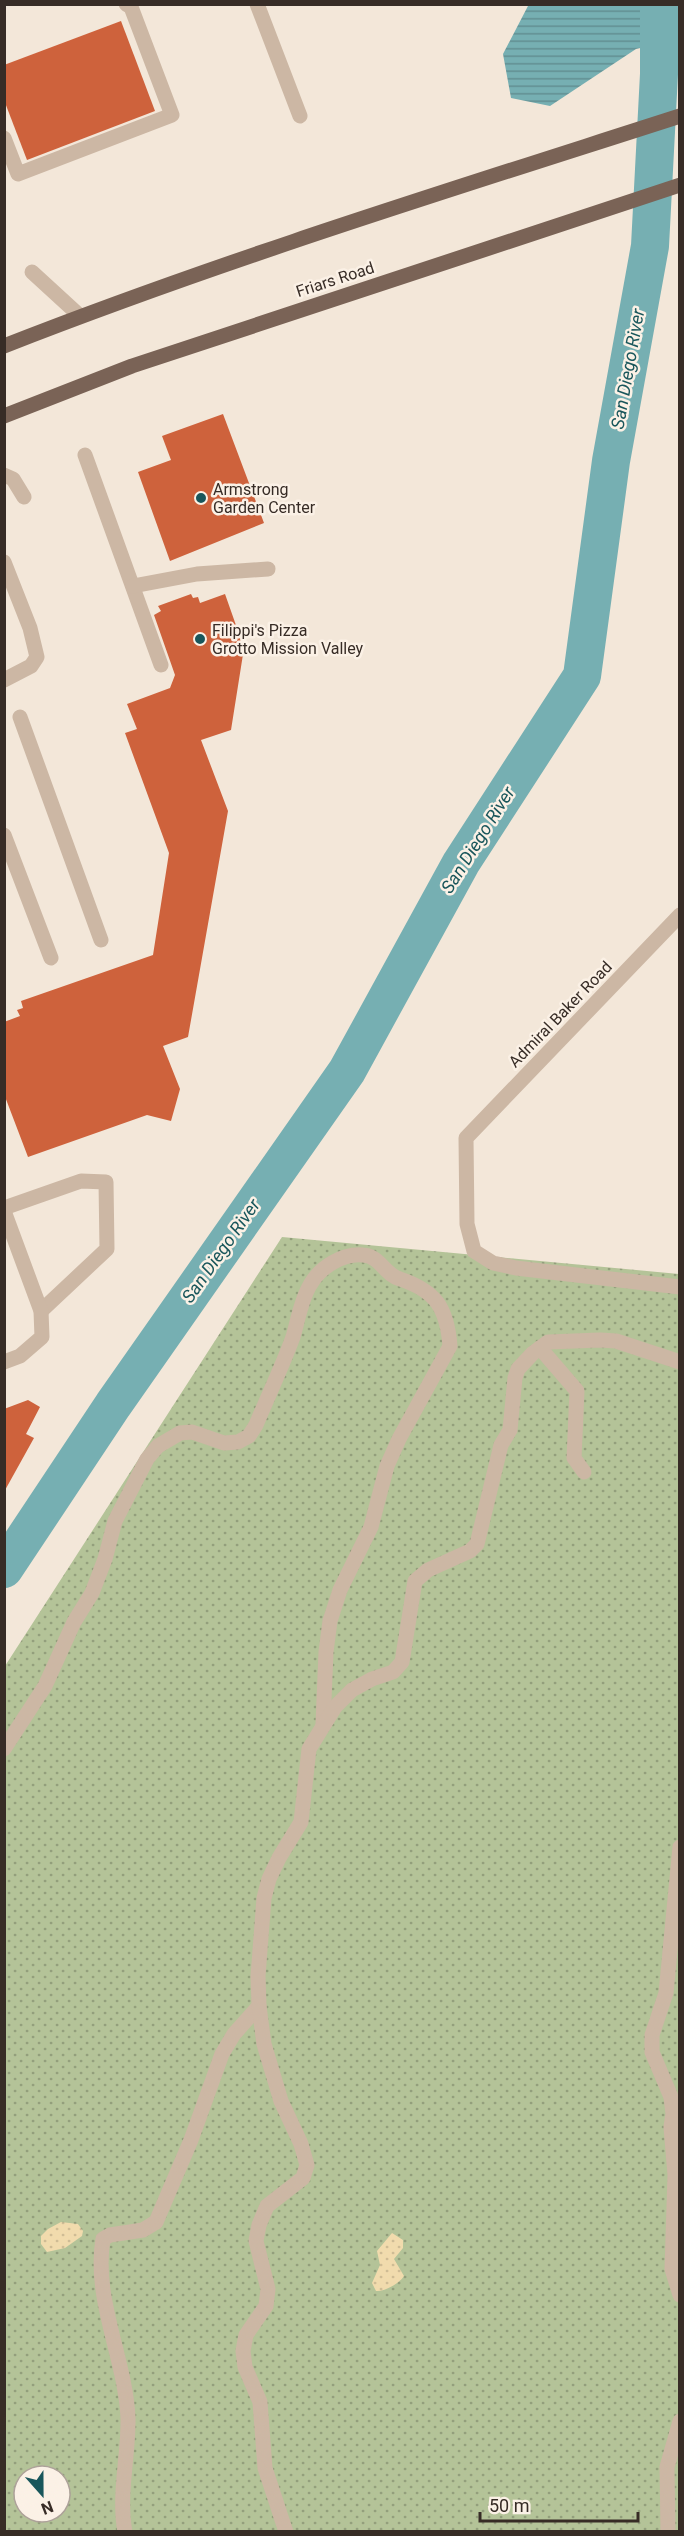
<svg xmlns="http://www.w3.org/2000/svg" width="684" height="2536" font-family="Roboto,sans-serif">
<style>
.grass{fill:url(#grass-dots);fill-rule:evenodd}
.sand{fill:url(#sand-dots)}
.water{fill:url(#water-rules)}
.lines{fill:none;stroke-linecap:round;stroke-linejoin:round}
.river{stroke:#76afb2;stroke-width:38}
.building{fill:#ce623c}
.minor{stroke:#ccb7a4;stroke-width:15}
.major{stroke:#7a6356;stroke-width:15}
.poi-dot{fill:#19565b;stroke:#fbf1e6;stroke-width:2}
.labels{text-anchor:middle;stroke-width:5;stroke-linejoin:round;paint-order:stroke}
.street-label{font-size:16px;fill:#372c26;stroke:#fbf1e6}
.poi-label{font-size:16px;fill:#372c26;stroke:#fbf1e6;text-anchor:start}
.water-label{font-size:18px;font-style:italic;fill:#19565b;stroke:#fbf1e6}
</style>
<defs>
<pattern id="grass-dots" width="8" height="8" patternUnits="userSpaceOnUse" patternTransform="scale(1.5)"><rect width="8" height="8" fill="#b4c398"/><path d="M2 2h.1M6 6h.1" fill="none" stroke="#939f7c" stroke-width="1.8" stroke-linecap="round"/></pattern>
<pattern id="sand-dots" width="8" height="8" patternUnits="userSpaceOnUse" patternTransform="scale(1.5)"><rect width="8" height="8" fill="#f1dbad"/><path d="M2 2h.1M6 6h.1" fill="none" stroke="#cfbc95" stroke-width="1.8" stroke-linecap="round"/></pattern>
<pattern id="water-rules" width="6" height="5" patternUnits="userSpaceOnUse" patternTransform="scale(1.5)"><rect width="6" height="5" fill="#76afb2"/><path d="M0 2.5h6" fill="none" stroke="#628f91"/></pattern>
</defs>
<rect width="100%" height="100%" fill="#f3e7d9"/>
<path class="grass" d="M282,1237L679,1274V2531H5V1666ZM24,2476H60V2512H24Z"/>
<g class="sand">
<polygon points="61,2222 78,2224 83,2231 82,2236 65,2248 47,2252 41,2244 41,2236 48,2229"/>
<path d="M392,2233L403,2240V2248L394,2259L404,2276C400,2283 384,2292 376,2291L372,2283L380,2265L377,2251Z"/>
</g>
<polygon class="water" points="529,4 679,5 679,39 636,49 550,106 511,98 503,54"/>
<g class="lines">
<polyline class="river" points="4,1569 113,1405 347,1071 461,863 582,676 611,461 650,246 659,74 659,4"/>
</g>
<g class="building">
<polygon points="121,21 155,111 27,160 4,100 4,65"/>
<polygon points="223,414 264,523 170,561 138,472 171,460 162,436"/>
<polygon points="191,594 193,598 198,597 200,603 225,594 244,648 231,730 201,740 228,811 188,1037 163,1046 180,1089 171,1121 147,1115 28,1157 4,1094 4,1022 20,1016 17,1010 23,1008 21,1001 153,955 169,853 125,733 137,729 127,704 170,688 175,675 154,615 161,611 158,606"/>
<polygon points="28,1400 40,1407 26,1434 34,1438 4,1492 4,1409"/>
</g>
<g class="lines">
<g class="minor">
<polyline points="257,4 300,116"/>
<polyline points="4,138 18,174 172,115 131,7 126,4"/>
<polyline points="32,272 80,316"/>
<polyline points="85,455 161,665"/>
<polyline points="4,475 13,479 24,497"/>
<polyline points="4,562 30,628 37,657 31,666 4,680"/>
<polyline points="133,586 197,574 268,569"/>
<polyline points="20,717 101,940"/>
<polyline points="4,835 51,958"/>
<polyline points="680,915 466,1138 467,1224 474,1251 493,1263 516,1268 680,1287"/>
<polyline points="4,1208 81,1181 106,1182 107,1249 41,1311"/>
<polyline points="4,1211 41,1311 42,1337 20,1356 4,1362"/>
<polyline points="540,1348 577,1391 574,1458 584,1472"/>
<path d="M4,1749L45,1686L74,1622L92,1593L105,1559L115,1521L147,1459L158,1446L180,1433L192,1432L224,1443L238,1442L249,1436L256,1425C268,1396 282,1367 293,1337C298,1320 301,1300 310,1285C320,1267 343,1253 363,1255C380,1256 385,1275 400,1279C436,1291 447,1308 450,1346L399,1439L387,1466L371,1527L340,1590L330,1621L326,1652L323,1724"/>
<polyline points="680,1847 666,1993 652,2035 652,2052 671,2097 673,2114 671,2127 675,2175 672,2269 680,2295"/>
<path d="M125,2532C118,2494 129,2454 128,2417C125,2358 93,2299 103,2239L110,2235L143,2230L156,2222L191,2140L222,2054L234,2034L259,2006"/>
<polyline points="286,2532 265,2468 260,2402 245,2367 243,2351 246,2335 266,2306 268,2289 256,2241 259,2225 267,2206 303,2178 307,2165 301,2144 281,2101 264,2044 259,2006 258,1976 264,1898 269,1879 279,1858 301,1822 309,1749 335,1707 352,1690 372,1679 393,1672 402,1662 415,1581 428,1570 470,1551 477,1544 501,1445 510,1430 515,1378 518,1369 533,1353 548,1342 600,1340 616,1341 680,1362"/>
<polyline points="668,2532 667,2467 680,2421"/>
</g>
<g class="major">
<path d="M4,346C226,259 453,189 680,116"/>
<polyline points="4,416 132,366 680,185"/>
</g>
</g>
<g class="poi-dot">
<circle cx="201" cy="498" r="6"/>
<circle cx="200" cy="639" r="6"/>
</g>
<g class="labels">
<g class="street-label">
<text transform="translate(335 279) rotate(-18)" y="6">Friars Road</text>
<text transform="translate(560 1014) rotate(-46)" y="6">Admiral Baker Road</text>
</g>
<g class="poi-label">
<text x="213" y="495">Armstrong<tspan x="213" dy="18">Garden Center</tspan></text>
<text x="212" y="636">Filippi's Pizza<tspan x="212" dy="18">Grotto Mission Valley</tspan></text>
</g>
<g class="water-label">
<text transform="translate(628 369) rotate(-80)" y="6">San Diego River</text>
<text transform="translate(478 840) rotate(-58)" y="6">San Diego River</text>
<text transform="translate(221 1251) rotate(-55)" y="6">San Diego River</text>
</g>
</g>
<rect width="684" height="2536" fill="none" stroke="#372c26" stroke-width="12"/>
<g transform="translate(42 2494) rotate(159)"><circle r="28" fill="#fbf1e6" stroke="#ada299" stroke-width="1.5"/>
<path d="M0-4.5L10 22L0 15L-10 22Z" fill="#19565b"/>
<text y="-9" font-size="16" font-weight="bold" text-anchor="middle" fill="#372c26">N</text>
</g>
<path d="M480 2512v9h158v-9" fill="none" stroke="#372c26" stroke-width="3"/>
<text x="489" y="2512" font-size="18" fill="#372c26" stroke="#fbf1e6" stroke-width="4.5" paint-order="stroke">50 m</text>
</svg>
